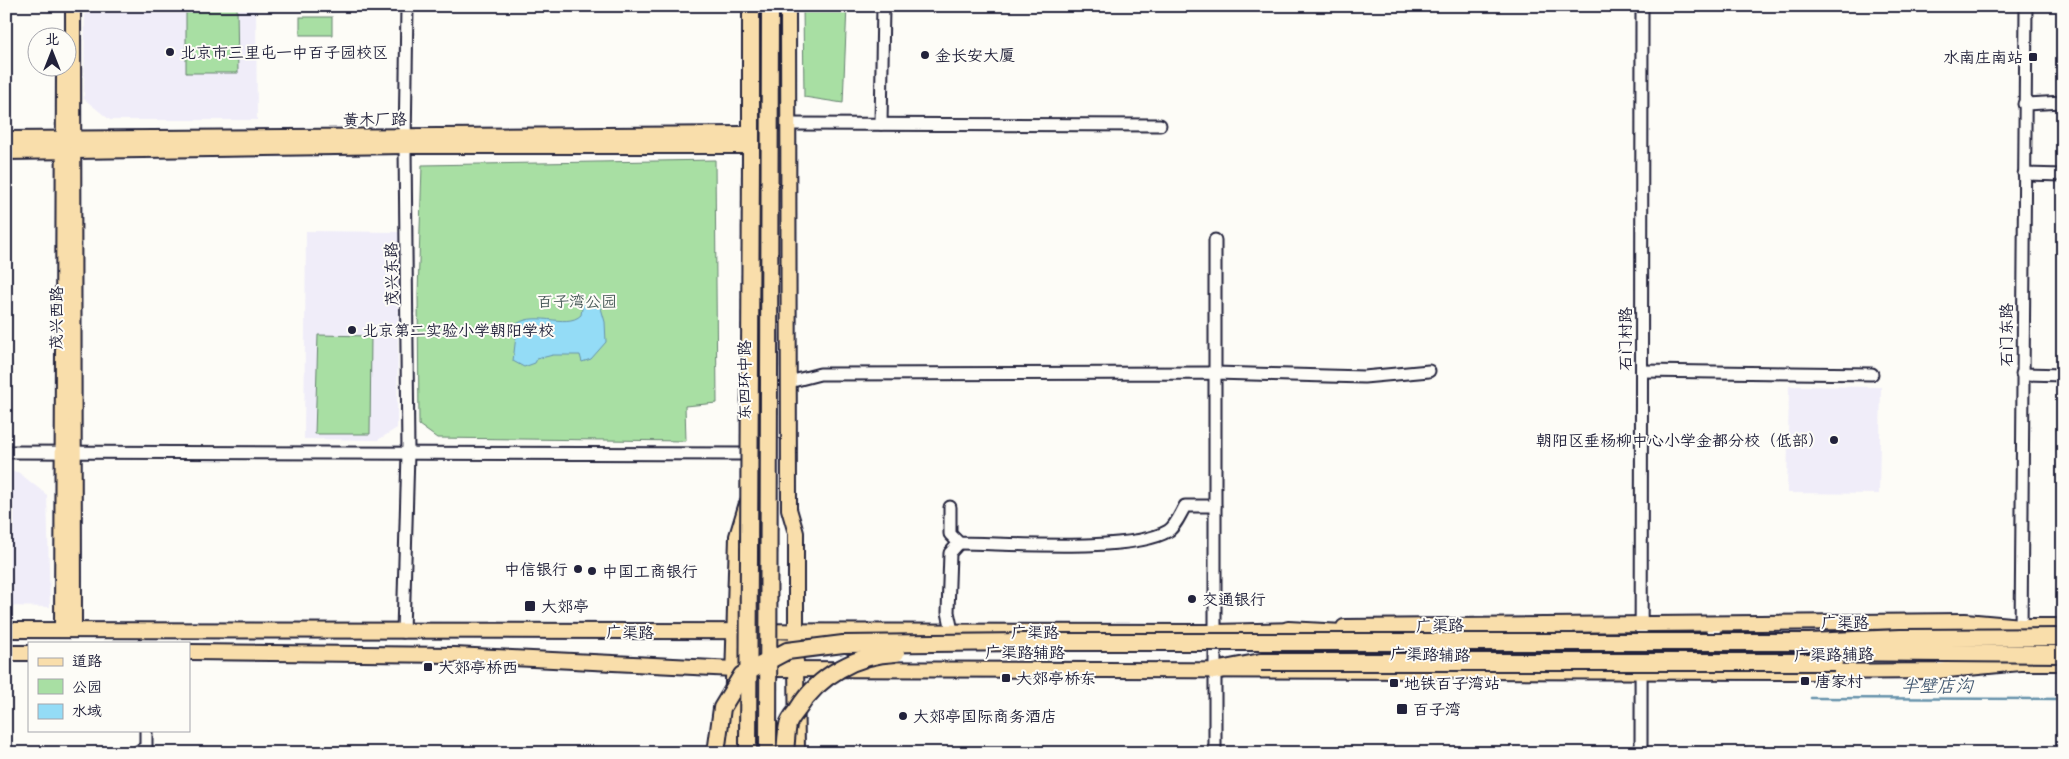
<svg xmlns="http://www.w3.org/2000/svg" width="2069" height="759" font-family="'Patrick Hand','LXGW WenKai TC',sans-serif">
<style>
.built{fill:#f0edf9}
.green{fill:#a8dfa3;stroke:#65806f}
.water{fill:#94dcf6;stroke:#6692ab}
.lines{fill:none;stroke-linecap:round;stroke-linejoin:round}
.stream{stroke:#6692ab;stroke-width:2.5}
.minor-casing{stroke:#22223b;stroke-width:15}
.major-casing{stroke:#22223b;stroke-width:18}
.highway-casing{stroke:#22223b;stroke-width:20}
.minor{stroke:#fdfcf7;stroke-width:11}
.major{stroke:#f9deab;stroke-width:14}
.highway{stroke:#f9deab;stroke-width:16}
.highway-bridge-casing{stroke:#22223b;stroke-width:20;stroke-linecap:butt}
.highway-bridge{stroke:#f9deab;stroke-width:16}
.poi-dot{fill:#22223b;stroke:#fdfcf7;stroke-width:2}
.labels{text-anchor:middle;stroke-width:4;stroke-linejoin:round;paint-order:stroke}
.poi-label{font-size:16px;fill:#22223b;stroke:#fdfcf7;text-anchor:start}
.street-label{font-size:16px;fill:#22223b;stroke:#fdfcf7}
.park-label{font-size:16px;fill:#4a5b5a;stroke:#fdfcf7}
.water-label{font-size:18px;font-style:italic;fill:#445a73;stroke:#fdfcf7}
</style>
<rect width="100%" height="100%" fill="#fdfcf7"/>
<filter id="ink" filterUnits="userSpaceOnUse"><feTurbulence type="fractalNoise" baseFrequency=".02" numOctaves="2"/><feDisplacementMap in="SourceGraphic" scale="10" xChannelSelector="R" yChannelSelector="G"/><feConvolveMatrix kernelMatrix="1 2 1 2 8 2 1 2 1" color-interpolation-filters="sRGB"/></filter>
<g filter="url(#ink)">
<g class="built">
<polygon points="85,6 256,6 257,120 110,120 84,99"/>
<polygon points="306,231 399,232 397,428 378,440 304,439"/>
<polygon points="1789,386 1881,387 1879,494 1787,493"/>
<polygon points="6,472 18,472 47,495 50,607 6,606"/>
</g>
<g class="green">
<polygon points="186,6 237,6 238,73 186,73"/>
<polygon points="803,6 847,6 843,103 804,97"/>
<rect x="300" y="17" width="32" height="18"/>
<polygon points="715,160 717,403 685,406 686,441 437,438 419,425 418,294 422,165"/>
<polygon points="318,335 371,336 370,434 315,434"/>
</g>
<path class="water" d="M599,301L605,322L606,342L591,359L582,362L580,355H553L537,359L535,363L524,367L513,361L516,336L513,327C532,308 566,330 581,315L583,302Z"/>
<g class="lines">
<polyline class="stream" points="1811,698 2063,699"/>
<defs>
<g id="minor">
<polyline points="2024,104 2063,102"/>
<polyline points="788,124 1160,125"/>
<polyline points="881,124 883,6"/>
<polyline points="2024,174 2063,175"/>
<polyline points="1642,371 1872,374"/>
<polyline points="2022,374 2063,375"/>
<polyline points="789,382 820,374 1215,373 1364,377 1429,371"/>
<polyline points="6,452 744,454"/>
<path d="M950,507V534L959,543C1006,543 1131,553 1168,531C1175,527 1181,513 1185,506H1215"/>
<polyline points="1929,623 1947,630 1954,645 1950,661 1937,671"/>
<path d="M1562,624C1572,638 1579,652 1567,667"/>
<polyline points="952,631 948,612 950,553 959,543"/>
<polyline points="403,632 408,453 405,146 407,6"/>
<polyline points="2021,634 2026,6"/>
<polyline points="1710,665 1704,658 1701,648 1719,623"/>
<polyline points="136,753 146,747 146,730"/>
<polyline points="1215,753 1215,240"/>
<polyline points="1641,753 1642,6"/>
</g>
<g id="major">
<polyline points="73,6 74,630"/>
<polyline points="788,6 789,509 796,533 796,640"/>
<polyline points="6,139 744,134"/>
<polyline points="6,152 405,146 744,146"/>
<polyline points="756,502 760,555 761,640"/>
<polyline points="1344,627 1965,621 2021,626 2063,626"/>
<polyline points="6,630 1214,632 1297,630"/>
<polyline points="62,630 64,68"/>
<polyline points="189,652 454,655 734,669 1805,672 1937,671 2020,663 2063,663"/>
<polyline points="6,653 29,653"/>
<polyline points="796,661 797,753"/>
<polyline points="741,665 771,646 797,647"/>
<polyline points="731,753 737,536 747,503"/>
</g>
<g id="highway">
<polyline points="751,6 751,157"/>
<polyline points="1288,630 1361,634"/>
<polyline points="1214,671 1261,662"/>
</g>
</defs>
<use href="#minor" class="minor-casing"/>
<use href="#major" class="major-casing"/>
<use href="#highway" class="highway-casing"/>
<use href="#minor" class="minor"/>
<use href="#major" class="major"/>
<use href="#highway" class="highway"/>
<defs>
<g id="highway-bridge">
<polyline points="1818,652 2063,654"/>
<polyline points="1261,662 1834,662"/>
<polyline points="716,753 722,708 742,675 787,651 843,644 1024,642 1809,642 1901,638 2063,637"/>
<polyline points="748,753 751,157"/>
<polyline points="768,753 770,6"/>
<path d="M785,753C786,744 786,734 788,725C789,720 794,714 798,709C818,676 857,654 896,653"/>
</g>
</defs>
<use href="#highway-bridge" class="highway-bridge-casing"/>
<use href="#highway-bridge" class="highway-bridge"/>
</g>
</g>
<g class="poi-dot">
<circle cx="170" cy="52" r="5"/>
<circle cx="925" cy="55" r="5"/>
<rect x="2028" y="52" width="10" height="10" rx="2.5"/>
<circle cx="352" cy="330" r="5"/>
<circle cx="1834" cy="440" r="5"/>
<circle cx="578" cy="569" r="5"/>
<circle cx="592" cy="571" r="5"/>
<circle cx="1192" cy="599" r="5"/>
<rect x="524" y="600" width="12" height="12" rx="2.5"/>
<rect x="423" y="662" width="10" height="10" rx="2.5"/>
<rect x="1001" y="673" width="10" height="10" rx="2.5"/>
<rect x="1800" y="676" width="10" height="10" rx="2.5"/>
<rect x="1389" y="678" width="10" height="10" rx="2.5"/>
<rect x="1396" y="703" width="12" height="12" rx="2.5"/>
<circle cx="903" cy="716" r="5"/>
</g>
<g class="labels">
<g class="poi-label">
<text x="180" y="58">北京市三里屯一中百子园校区</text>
<text x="935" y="61">金长安大厦</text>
<text x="2023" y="63" text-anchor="end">水南庄南站</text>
<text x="362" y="336">北京第二实验小学朝阳学校</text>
<text x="1824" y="446" text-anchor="end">朝阳区垂杨柳中心小学金都分校（低部）</text>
<text x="568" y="575" text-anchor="end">中信银行</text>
<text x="602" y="577">中国工商银行</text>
<text x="1202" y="605">交通银行</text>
<text x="541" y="612">大郊亭</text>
<text x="438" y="673">大郊亭桥西</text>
<text x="1016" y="684">大郊亭桥东</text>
<text x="1815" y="687">唐家村</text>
<text x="1404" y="689">地铁百子湾站</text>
<text x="1413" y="715">百子湾</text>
<text x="913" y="722">大郊亭国际商务酒店</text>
</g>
<g class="street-label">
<text transform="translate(375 119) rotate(-1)" y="6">黄木厂路</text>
<text transform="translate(391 274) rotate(-91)" y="6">茂兴东路</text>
<text transform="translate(56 318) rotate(-90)" y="6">茂兴西路</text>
<text transform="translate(2006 335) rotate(-90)" y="6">石门东路</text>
<text transform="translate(1625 339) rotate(-90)" y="6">石门村路</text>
<text transform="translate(744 380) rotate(-90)" y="6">东四环中路</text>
<text x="1845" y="628">广渠路</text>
<text transform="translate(1440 625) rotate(-1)" y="6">广渠路</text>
<text x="630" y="638">广渠路</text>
<text x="1035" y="638">广渠路</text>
<text x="1025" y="658">广渠路辅路</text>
<text transform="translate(1430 654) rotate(1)" y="6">广渠路辅路</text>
<text transform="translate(1834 654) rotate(-1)" y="6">广渠路辅路</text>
</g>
<g class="park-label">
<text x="577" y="307">百子湾公园</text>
</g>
<g class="water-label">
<text x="1937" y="692">半壁店沟</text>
</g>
</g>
<rect width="2069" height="759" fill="none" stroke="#fdfcf7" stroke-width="25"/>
<rect x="12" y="12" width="2044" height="734" fill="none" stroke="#22223b" stroke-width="2" filter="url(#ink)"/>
<rect x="28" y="642" width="162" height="90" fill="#fdfcf7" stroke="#a5a5ac"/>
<rect x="38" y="658" width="25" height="8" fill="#f9deab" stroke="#a5a5ac"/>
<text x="72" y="666" font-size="15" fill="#22223b">道路</text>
<rect x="38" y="679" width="25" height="15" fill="#a8dfa3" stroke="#a5a5ac"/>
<text x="72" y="692" font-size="15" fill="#22223b">公园</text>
<rect x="38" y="704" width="25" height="15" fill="#94dcf6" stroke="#a5a5ac"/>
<text x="72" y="716" font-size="15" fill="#22223b">水域</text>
<g transform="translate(52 52)"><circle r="24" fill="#fdfcf7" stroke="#a5a5ac"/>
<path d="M0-4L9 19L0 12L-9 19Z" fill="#22223b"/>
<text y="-8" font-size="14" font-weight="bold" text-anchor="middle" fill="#22223b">北</text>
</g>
</svg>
